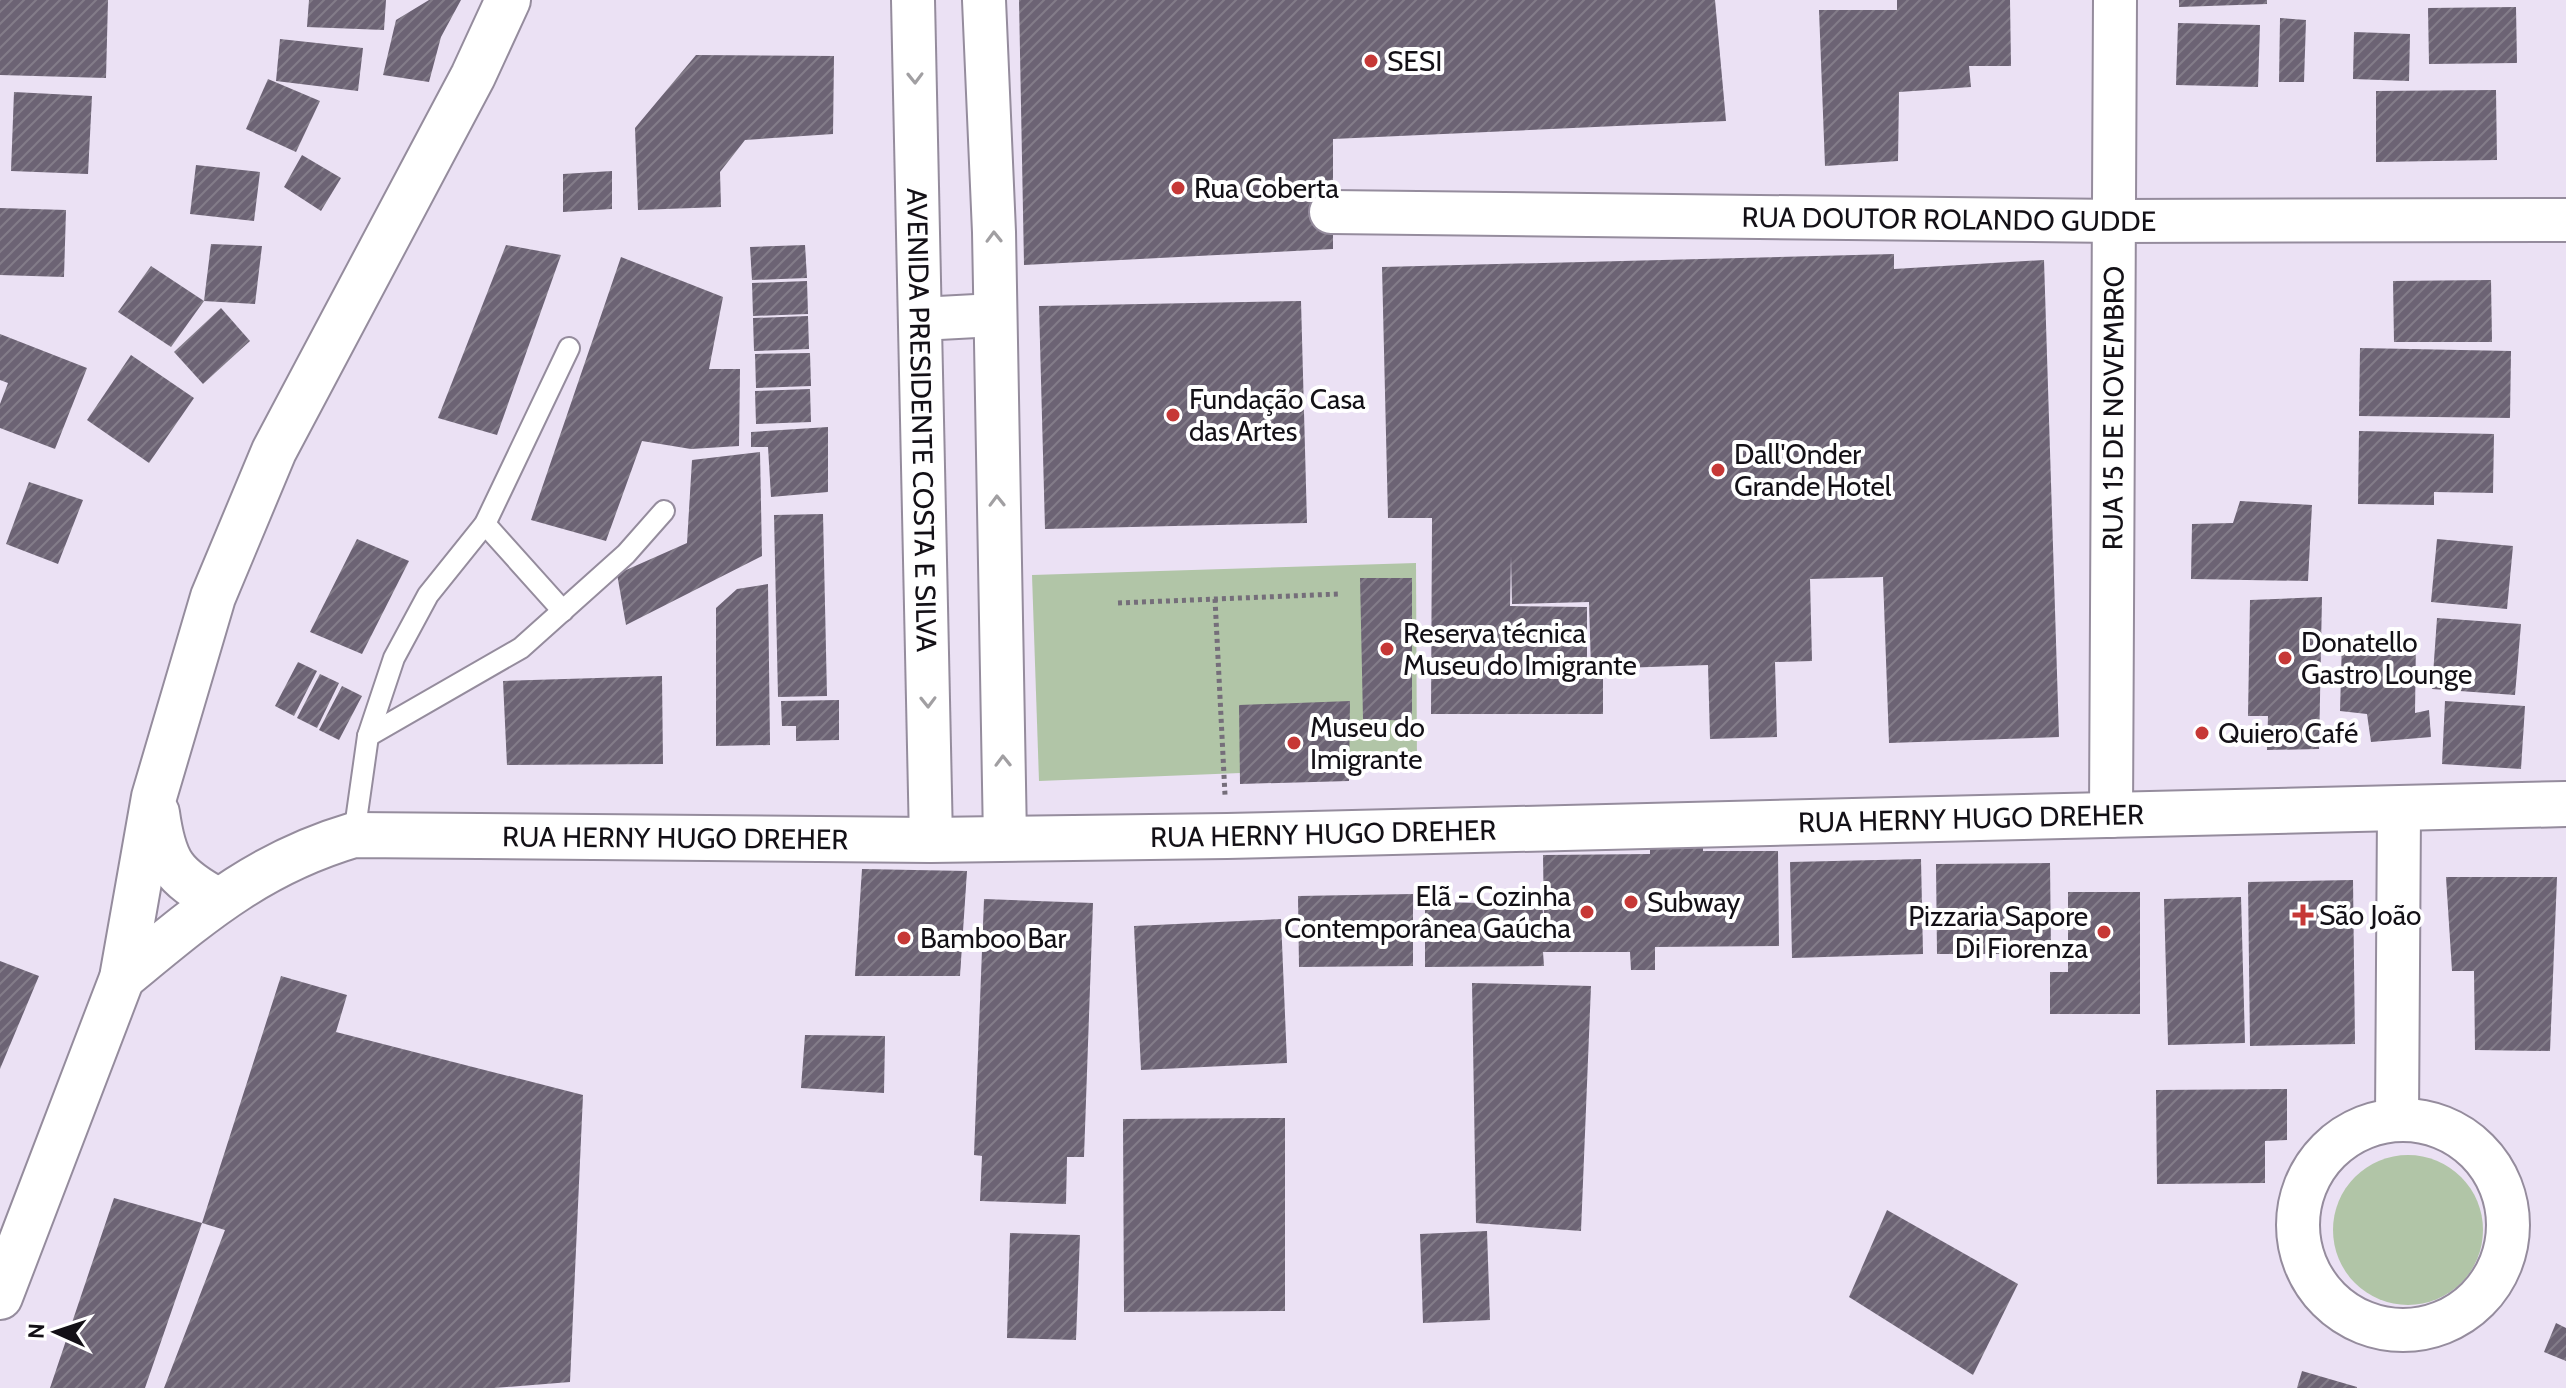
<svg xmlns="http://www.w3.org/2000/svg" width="2566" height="1388" font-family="Cabin,sans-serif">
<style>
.green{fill:#b1c5a7}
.building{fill:url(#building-hatch)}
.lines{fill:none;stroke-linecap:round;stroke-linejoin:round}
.lane-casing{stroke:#958c9d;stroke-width:24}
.street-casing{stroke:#958c9d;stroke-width:46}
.secondary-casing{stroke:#958c9d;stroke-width:48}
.path{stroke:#756e7a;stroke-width:5;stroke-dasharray:4 4;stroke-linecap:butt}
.lane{stroke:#fff;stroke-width:20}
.street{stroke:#fff;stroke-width:42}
.secondary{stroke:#fff;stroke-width:44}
.oneway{stroke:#a19fa2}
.poi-dot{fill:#c63836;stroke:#fff;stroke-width:3}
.labels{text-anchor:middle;stroke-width:8;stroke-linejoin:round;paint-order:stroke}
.poi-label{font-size:28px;fill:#131016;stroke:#fff;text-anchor:start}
.street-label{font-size:28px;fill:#131016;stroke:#fff}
</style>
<defs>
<pattern id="building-hatch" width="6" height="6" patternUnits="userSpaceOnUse" patternTransform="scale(2)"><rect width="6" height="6" fill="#6c6374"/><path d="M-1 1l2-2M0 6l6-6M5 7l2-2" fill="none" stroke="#837c89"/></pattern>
</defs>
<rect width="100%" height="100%" fill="#ebe1f4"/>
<g class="green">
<polygon points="1416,563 1417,766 1039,781 1032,575"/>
<circle cx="2408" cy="1230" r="75"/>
</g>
<g class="building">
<polygon points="0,0 108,0 106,78 0,75"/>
<polygon points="309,0 386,0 384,30 307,27"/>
<polygon points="429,0 461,0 441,37 429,82 383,75 396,20"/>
<polygon points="1019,0 1715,0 1726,121 1333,139 1333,249 1024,265"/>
<polygon points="1897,0 2010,0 2011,66 1969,66 1971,87 1899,92 1898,161 1825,166 1819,10 1897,10"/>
<polygon points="2179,0 2267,0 2267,4 2179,7"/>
<polygon points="2516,7 2517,63 2429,64 2428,8"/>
<polygon points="2280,18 2306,20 2304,82 2279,82"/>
<polygon points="2178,23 2260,25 2258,87 2176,85"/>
<polygon points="2354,32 2410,34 2409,81 2353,79"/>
<polygon points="280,39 363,48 358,91 276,81"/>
<polygon points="696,55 834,56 833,134 745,140 720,172 721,207 638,210 635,128"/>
<polygon points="268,79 320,101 296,152 246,129"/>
<polygon points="2496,90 2497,160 2376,162 2376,91"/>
<polygon points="14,92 92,96 88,174 11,171"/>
<polygon points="302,155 341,178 321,211 284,187"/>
<polygon points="196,165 260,172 254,221 190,214"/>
<polygon points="612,171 612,209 563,212 563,174"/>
<polygon points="0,208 66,210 64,277 0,275"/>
<polygon points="211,244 262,246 255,304 204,301"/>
<polygon points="506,245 561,255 497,435 438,418"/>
<polygon points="805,245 807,278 752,280 750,247"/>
<polygon points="1894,254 1894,269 2044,260 2059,737 1889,743 1883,577 1810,579 1812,661 1775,662 1777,737 1710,739 1708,665 1591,669 1589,602 1512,604 1511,556 1510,606 1587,607 1587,671 1603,671 1603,714 1431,714 1432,518 1388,518 1382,267"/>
<polygon points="621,257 723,297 709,369 740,369 739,446 691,449 642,441 606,541 531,520"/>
<polygon points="151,266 204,301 171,347 118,312"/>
<polygon points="2491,280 2492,342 2394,342 2393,281"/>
<polygon points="807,281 808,314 753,316 752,283"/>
<polygon points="1301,301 1307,523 1045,529 1039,306"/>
<polygon points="221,308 250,341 203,384 174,352"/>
<polygon points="808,316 809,349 754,351 753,318"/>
<polygon points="0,334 87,368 55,449 0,428 0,404 8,383 0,380"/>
<polygon points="2360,348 2511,351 2510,418 2359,416"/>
<polygon points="810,353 811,386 756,388 755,354"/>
<polygon points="131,355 194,398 149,463 87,420"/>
<polygon points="810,389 811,422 756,424 755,391"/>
<polygon points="828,427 828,492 771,497 768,447 751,447 751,432"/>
<polygon points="2359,431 2494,434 2493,493 2434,492 2434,505 2358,504"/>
<polygon points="760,452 762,556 626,625 617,574 687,543 692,460"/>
<polygon points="29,482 83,500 58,564 6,544"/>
<polygon points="2240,501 2312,505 2308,581 2191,579 2192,524 2233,523"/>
<polygon points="823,514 827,696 778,697 774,515"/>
<polygon points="357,539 409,561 362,654 310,632"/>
<polygon points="2437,539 2513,546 2507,609 2431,602"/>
<polygon points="1360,578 1412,578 1412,721 1363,719"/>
<polygon points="768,584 770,745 716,746 716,608 737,589"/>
<polygon points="2322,597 2319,749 2267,750 2268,716 2248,716 2250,600"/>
<polygon points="2437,618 2521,624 2515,695 2432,689"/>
<polygon points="2416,638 2415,713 2429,710 2431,737 2371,742 2367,714 2340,711 2342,640"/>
<polygon points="298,662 317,671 294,716 275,706"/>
<polygon points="320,674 339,683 317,728 297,718"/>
<polygon points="662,676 663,764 507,765 503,681"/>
<polygon points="342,686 362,696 339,740 319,730"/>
<polygon points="839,700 839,740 796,741 796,726 782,726 781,701"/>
<polygon points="1350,701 1349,781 1240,784 1239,705"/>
<polygon points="2445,701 2525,706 2521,769 2442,764"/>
<polygon points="1650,841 1703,841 1703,851 1778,851 1779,946 1655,947 1655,970 1631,970 1630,952 1543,952 1544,966 1425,967 1425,902 1542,904 1544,922 1543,855 1650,854"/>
<polygon points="1921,859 1923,954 1792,958 1790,862"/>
<polygon points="2050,863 2051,954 1937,954 1936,864"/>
<polygon points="862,869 967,871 960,976 855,976"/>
<polygon points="2446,877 2557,877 2550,1051 2475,1050 2474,971 2452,971"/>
<polygon points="2353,880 2355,1044 2250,1046 2248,882"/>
<polygon points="2068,892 2140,892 2140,1014 2050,1014 2050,972 2068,972"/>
<polygon points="1413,894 1413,966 1299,967 1298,896"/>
<polygon points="2241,897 2245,1043 2168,1045 2164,899"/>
<polygon points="984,899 1093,903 1084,1157 1067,1157 1066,1204 980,1201 982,1156 974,1155"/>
<polygon points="1281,919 1287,1063 1141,1070 1134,926"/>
<polygon points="0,961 39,976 0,1069"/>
<polygon points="281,976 347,995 336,1032 583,1095 570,1382 494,1388 164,1388 225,1230 202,1223 145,1388 50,1388 114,1198 202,1223"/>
<polygon points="1472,983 1591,986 1581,1231 1476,1223"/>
<polygon points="805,1035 885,1036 884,1093 801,1088"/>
<polygon points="2287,1089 2287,1140 2265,1141 2265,1183 2157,1184 2156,1090"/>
<polygon points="1285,1118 1285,1311 1124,1312 1123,1119"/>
<polygon points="1887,1210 2018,1284 1973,1375 1849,1297"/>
<polygon points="1487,1231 1490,1320 1423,1323 1420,1234"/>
<polygon points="1010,1233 1080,1235 1076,1340 1007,1338"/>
<polygon points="2556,1323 2566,1328 2566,1361 2544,1352"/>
<polygon points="2302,1371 2357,1387 2357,1388 2297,1388"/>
</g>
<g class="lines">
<defs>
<g id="lane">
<polyline points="485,524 563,611"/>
<polyline points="368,736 521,648 626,554 664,511"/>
<polyline points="354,835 368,736 394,658 428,595 485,524 569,348"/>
</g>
<g id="street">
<path id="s1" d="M913,0L931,840"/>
<polyline points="984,0 994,232 1005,839"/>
<path id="s2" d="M1331,212L2116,221L2566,220"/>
<polyline points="920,319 995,315"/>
<path id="s3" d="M2111,816L2115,0"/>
<polyline points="2397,1119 2399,811"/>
<circle cx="2403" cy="1225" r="105"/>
</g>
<g id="secondary">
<path d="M157,813C164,863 173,876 217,900"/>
<path id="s4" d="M122,978C199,915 256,864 354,835L931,840L1227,836L2566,804"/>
<polyline points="0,1297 122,978 154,797 213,597 274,451 473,76 508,0"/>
</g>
</defs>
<use href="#lane" class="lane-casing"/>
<use href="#street" class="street-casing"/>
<use href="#secondary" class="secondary-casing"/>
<g class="path">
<polyline points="1215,599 1225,795"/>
<polyline points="1118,603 1339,594"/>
</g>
<use href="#lane" class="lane"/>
<use href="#street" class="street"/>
<use href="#secondary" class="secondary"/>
</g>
<defs><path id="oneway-chevron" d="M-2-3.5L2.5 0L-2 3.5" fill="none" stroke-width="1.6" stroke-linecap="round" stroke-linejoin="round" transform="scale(2)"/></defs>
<g class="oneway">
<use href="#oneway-chevron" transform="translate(915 78) rotate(89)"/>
<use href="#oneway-chevron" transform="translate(994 237) rotate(-91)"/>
<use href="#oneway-chevron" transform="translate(997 501) rotate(-91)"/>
<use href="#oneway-chevron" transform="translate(928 702) rotate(89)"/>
<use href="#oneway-chevron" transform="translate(1003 761) rotate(-91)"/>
</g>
<g class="poi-dot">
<circle cx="1371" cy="61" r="8"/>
<circle cx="1178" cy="188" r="8"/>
<circle cx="1173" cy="415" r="8"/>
<circle cx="1718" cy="470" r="8"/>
<circle cx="1387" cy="649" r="8"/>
<circle cx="2285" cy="658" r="8"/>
<circle cx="2202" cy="733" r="8"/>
<circle cx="1294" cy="743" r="8"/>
<circle cx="1631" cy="902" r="8"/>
<circle cx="1587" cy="912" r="8"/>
<path d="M2299 903h8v8h8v8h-8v8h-8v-8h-8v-8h8z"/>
<circle cx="2104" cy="932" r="8"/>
<circle cx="904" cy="938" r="8"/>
</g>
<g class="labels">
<g class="poi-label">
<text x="1387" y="71">SESI</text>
<text x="1194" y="198">Rua Coberta</text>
<text x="1189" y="409">Fundação Casa<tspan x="1189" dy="32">das Artes</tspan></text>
<text x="1734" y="464">Dall'Onder<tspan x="1734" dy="32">Grande Hotel</tspan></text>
<text x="1403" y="643">Reserva técnica<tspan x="1403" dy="32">Museu do Imigrante</tspan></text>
<text x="2301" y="652">Donatello<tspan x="2301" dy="32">Gastro Lounge</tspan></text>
<text x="1310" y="737">Museu do<tspan x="1310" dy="32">Imigrante</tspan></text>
<text x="2218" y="743">Quiero Café</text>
<text x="1571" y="906" text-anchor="end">Elã - Cozinha<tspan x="1571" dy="32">Contemporânea Gaúcha</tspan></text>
<text x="1647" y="912">Subway</text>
<text x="2319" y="925">São João</text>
<text x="2088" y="926" text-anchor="end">Pizzaria Sapore<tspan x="2088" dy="32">Di Fiorenza</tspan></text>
<text x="920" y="948">Bamboo Bar</text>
</g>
<g class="street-label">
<text dy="10" stroke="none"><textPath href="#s2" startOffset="618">RUA DOUTOR ROLANDO GUDDE</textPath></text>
<text dy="10" stroke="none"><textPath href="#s3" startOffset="408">RUA 15 DE NOVEMBRO</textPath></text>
<text dy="10" stroke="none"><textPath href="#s1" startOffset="420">AVENIDA PRESIDENTE COSTA E SILVA</textPath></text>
<text dy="10" stroke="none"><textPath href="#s4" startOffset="1892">RUA HERNY HUGO DREHER</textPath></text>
<text dy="10" stroke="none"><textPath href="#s4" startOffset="1244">RUA HERNY HUGO DREHER</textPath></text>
<text dy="10" stroke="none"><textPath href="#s4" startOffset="596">RUA HERNY HUGO DREHER</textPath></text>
</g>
</g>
<g transform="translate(56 1332) rotate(273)" stroke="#ffffff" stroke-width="6" paint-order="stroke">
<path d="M0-6L14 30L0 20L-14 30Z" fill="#131016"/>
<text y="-12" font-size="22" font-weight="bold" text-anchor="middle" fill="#131016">N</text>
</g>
</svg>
